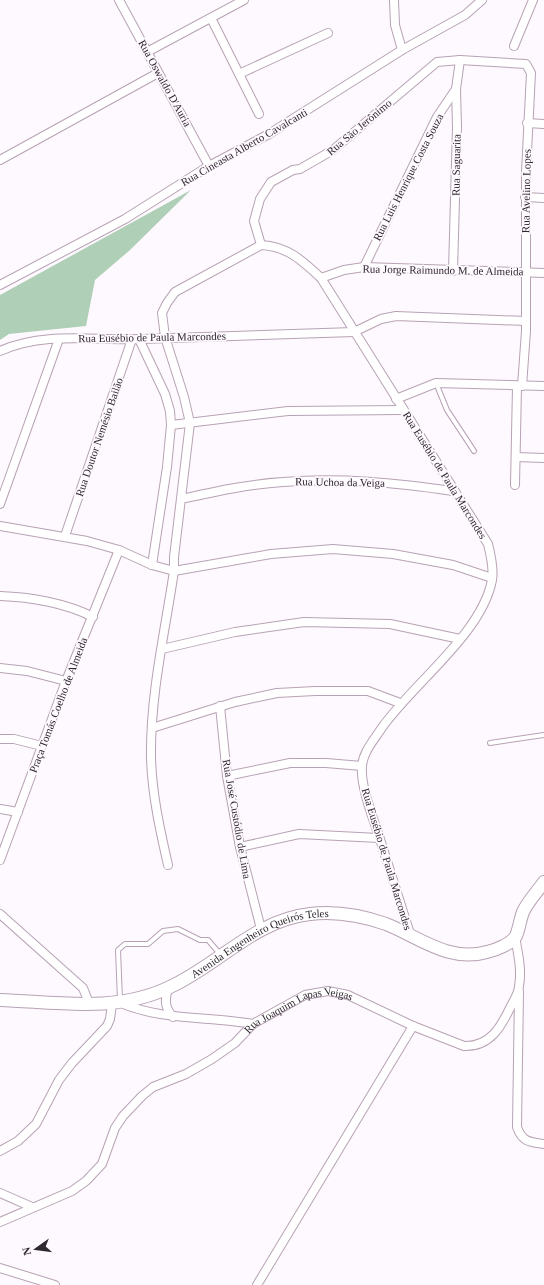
<svg xmlns="http://www.w3.org/2000/svg" width="544" height="1285" font-family="Georgia,serif">
<style>
.forest{fill:#afd0b7}
.lines{fill:none;stroke-linecap:round;stroke-linejoin:round}
.lane-casing{stroke:#b7a2b5;stroke-width:6}
.street-casing{stroke:#b7a2b5;stroke-width:10}
.secondary-casing{stroke:#b7a2b5;stroke-width:14}
.lane{stroke:#fff;stroke-width:4}
.street{stroke:#fff;stroke-width:8}
.secondary{stroke:#fff;stroke-width:12}
.labels{text-anchor:middle;stroke-width:3.5;stroke-linejoin:round;paint-order:stroke}
.street-label{font-size:11px;fill:#302830;stroke:#fef9fe}
</style>
<rect width="100%" height="100%" fill="#fef9fe"/>
<polygon class="forest" points="191,190 130,250 95,280 86,326 9,334 0,340 0,295"/>
<g class="lines">
<defs>
<g id="lane">
<polyline points="436,383 447,410 474,451"/>
<polyline points="490,743 544,735"/>
<polyline points="120,1000 118,950 125,944 148,944 163,931 178,929 200,940 208,940 220,954"/>
</g>
<g id="street">
<polyline points="119,0 209,166"/>
<polyline points="394,0 395,25 402,50"/>
<polyline points="211,18 259,114"/>
<polyline points="514,46 533,0"/>
<polyline points="147,52 244,0"/>
<polyline points="239,74 328,33"/>
<polyline points="527,123 544,124"/>
<polyline points="0,160 158,73"/>
<polyline points="525,197 544,198"/>
<polyline points="261,245 254,221 260,199 271,182 293,170 300,169 333,150 437,62 460,60 526,64 531,73 526,172 526,331 522,386"/>
<polyline points="364,267 437,117 456,89"/>
<polyline points="453,271 457,127 456,89 460,60"/>
<polyline points="321,278 344,270 364,267 544,273"/>
<polyline points="0,285 125,219 209,166 269,134 402,50 465,15 482,0"/>
<polyline points="139,339 165,394 170,411 171,425 167,467 152,565"/>
<path d="M0,351C45,331 94,341 141,339C212,336 283,334 354,332L381,319L396,316L526,321"/>
<polyline points="396,399 436,383 544,386"/>
<polyline points="171,425 288,411 403,410"/>
<polyline points="516,457 544,458"/>
<polyline points="515,485 517,386"/>
<path d="M181,499C214,492 249,484 283,482C340,477 397,483 453,491"/>
<polyline points="0,504 59,339"/>
<polyline points="0,526 87,541 119,550 152,565 174,571 271,554 333,549 393,554 453,565 492,578"/>
<polyline points="65,536 132,339"/>
<path d="M0,596C30,597 66,603 93,617"/>
<polyline points="162,649 235,632 304,622 390,624 460,639"/>
<polyline points="0,668 27,671 66,681"/>
<polyline points="220,706 227,776 240,847 261,929"/>
<polyline points="152,728 235,702 277,693 315,691 368,691 400,703"/>
<polyline points="0,739 14,739 42,746"/>
<polyline points="227,776 290,763 326,763 362,766"/>
<polyline points="0,809 18,812"/>
<polyline points="240,847 299,834 379,838"/>
<polyline points="0,860 66,681 119,550"/>
<path d="M168,865C160,830 152,794 151,758C150,695 165,632 174,571V557L190,423L184,397L165,337L162,313L167,303L175,292L261,245C287,246 303,261 321,278L488,544C491,556 494,569 492,580C482,634 412,684 381,729C374,740 363,752 362,766C360,785 373,818 379,836C390,870 400,903 411,937"/>
<polyline points="0,914 83,988 89,1003"/>
<path d="M168,988C165,1000 164,1007 173,1017"/>
<path d="M519,992L517,1127C522,1142 530,1142 544,1144"/>
<path d="M121,1003C163,1021 209,1016 253,1024"/>
<polyline points="0,1151 18,1141 36,1124 59,1080 72,1063 107,1026 110,1019 112,1004"/>
<polyline points="0,1193 32,1207"/>
<path id="s1" d="M0,1222L72,1191L86,1181L102,1164L115,1128L123,1116L142,1096L153,1087L186,1074L212,1059L235,1043L253,1024L305,995L328,991L348,995L413,1026L464,1046C490,1047 501,1027 511,1006C514,1000 519,993 519,986C522,970 518,953 515,937"/>
<polyline points="0,1268 55,1285"/>
<polyline points="257,1285 413,1026"/>
</g>
<g id="secondary">
<path id="s2" d="M0,1000C57,1002 117,1013 170,987C218,965 255,920 310,914C335,911 363,916 386,924C419,937 449,963 487,952C496,950 511,944 516,936C519,929 520,920 523,912C528,901 537,892 544,882"/>
</g>
</defs>
<use href="#lane" class="lane-casing"/>
<use href="#street" class="street-casing"/>
<use href="#secondary" class="secondary-casing"/>
<use href="#lane" class="lane"/>
<use href="#street" class="street"/>
<use href="#secondary" class="secondary"/>
</g>
<g class="labels">
<g class="street-label">
<text transform="translate(165 83) rotate(61)" y="4">Rua Oswaldo D'Auria</text>
<text transform="translate(359 127) rotate(-40)" y="4">Rua São Jerônimo</text>
<text transform="translate(244 147) rotate(-30)" y="4">Rua Cineasta Alberto Cavalcanti</text>
<text transform="translate(456 165) rotate(-89)" y="4">Rua Saguarita</text>
<text transform="translate(408 177) rotate(-63)" y="4">Rua Luis Henrique Costa Souza</text>
<text transform="translate(526 191) rotate(-89)" y="4">Rua Avelino Lopes</text>
<text transform="translate(443 270) rotate(1)" y="4">Rua Jorge Raimundo M. de Almeida</text>
<text transform="translate(152 337) rotate(-1)" y="4">Rua Eusébio de Paula Marcondes</text>
<text transform="translate(99 437) rotate(-71)" y="4">Rua Doutor Nemésio Bailão</text>
<text transform="translate(445 475) rotate(58)" y="4">Rua Eusébio de Paula Marcondes</text>
<text transform="translate(340 482) rotate(1)" y="4">Rua Uchoa da Veiga</text>
<text transform="translate(58 705) rotate(-69)" y="4">Praça Tomás Coelho de Almeida</text>
<text transform="translate(237 819) rotate(80)" y="4">Rua José Custódio de Lima</text>
<text transform="translate(387 859) rotate(73)" y="4">Rua Eusébio de Paula Marcondes</text>
<text dy="4" stroke="none"><textPath href="#s2" startOffset="274">Avenida Engenheiro Queirós Teles</textPath></text>
<text dy="4" stroke="none"><textPath href="#s1" startOffset="382">Rua Joaquim Lapas Veigas</textPath></text>
</g>
</g>
<g transform="translate(36 1249) rotate(256)" stroke="#fef9fe" stroke-width="3" paint-order="stroke">
<path d="M0-3L7 15L0 10L-7 15Z" fill="#302830"/>
<text y="-6" font-size="11" font-weight="bold" text-anchor="middle" fill="#302830">N</text>
</g>
</svg>
